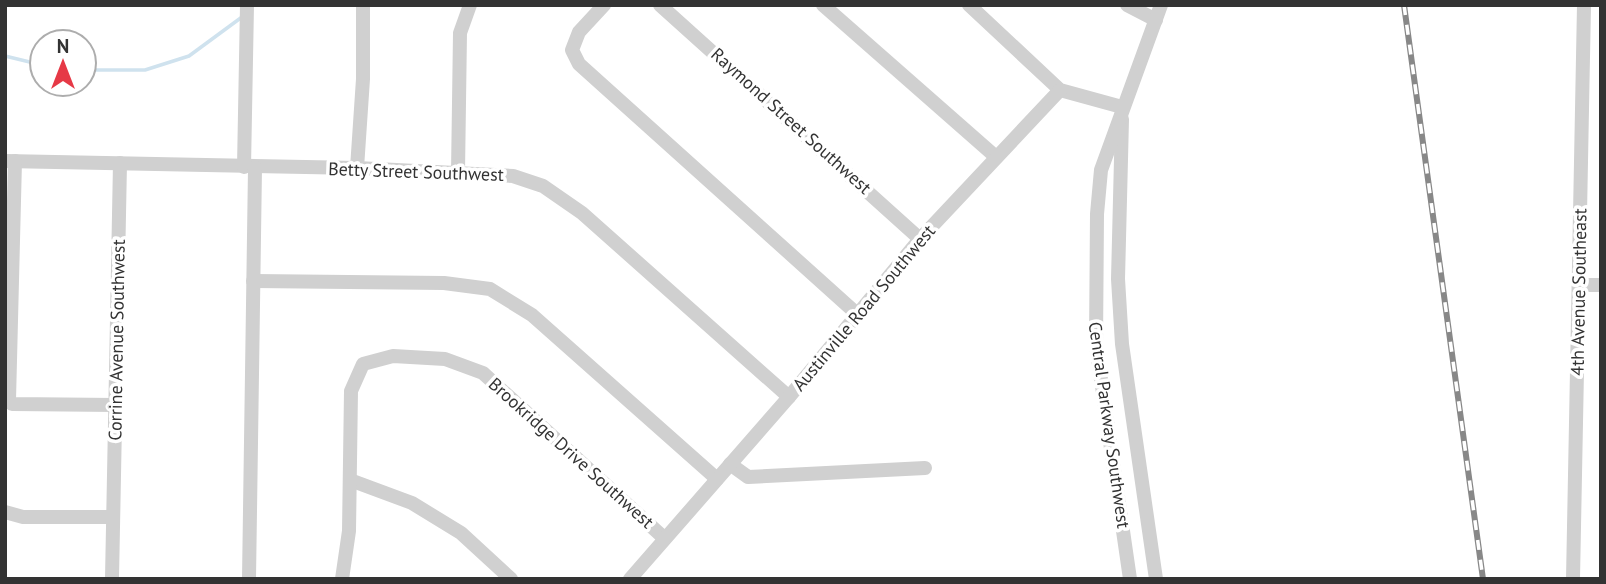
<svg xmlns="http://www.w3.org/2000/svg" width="1606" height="584" font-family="'PT Sans',sans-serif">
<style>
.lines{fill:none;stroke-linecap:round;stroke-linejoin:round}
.stream{stroke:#cfe2ee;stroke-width:3.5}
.minor{stroke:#d0d0d0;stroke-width:14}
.rail-casing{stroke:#888;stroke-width:6}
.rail{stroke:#fff;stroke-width:3.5;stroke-dasharray:10;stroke-linecap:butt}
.labels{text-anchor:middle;stroke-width:7;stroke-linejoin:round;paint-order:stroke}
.street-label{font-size:18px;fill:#333;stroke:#fff}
</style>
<rect width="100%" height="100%" fill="#fff"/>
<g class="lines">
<g class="stream">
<polyline points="5,56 42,65"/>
<polyline points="84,70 145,70 189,56 242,17"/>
</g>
<g class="minor">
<polyline points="604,5 579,32 572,50 579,64 857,314"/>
<polyline points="660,5 920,239"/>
<polyline points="823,5 996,157"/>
<polyline points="969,5 1060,90 1122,107"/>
<polyline points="1127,5 1156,20"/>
<polyline points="1122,119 1118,279 1122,344 1156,579"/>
<polyline points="5,161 357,168 513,176 543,186 582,213 789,397"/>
<polyline points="15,161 9,400 12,404 116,405"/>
<polyline points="244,167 247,5"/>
<polyline points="357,168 363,79 363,5"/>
<polyline points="458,172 460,33 470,5"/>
<polyline points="253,281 444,283 490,289 532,315 717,479"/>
<polyline points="1579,285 1601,285"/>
<polyline points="730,464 748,477 925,468"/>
<polyline points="350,480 412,503 461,533 511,579"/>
<polyline points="5,512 23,517 113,517"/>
<polyline points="112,579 120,163"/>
<polyline points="249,579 255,168"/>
<polyline points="342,579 349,531 351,391 363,364 393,356 445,359 483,373 663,537"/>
<polyline points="630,579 789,397 920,239 1060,90"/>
<polyline points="1130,579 1096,345 1097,214 1101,170 1161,5"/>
<polyline points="1573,579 1584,5"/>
</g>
<defs>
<polyline id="rail" points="1404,5 1483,579"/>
</defs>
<use href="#rail" class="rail-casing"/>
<use href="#rail" class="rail"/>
</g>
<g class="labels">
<g class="street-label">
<text transform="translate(791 121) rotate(42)" y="6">Raymond Street Southwest</text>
<text transform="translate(416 172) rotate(2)" y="6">Betty Street Southwest</text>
<text transform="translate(1579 292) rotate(-89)" y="6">4th Avenue Southeast</text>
<text transform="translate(864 308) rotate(-50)" y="6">Austinville Road Southwest</text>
<text transform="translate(117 340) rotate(-89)" y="6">Corrine Avenue Southwest</text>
<text transform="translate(1109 425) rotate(82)" y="6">Central Parkway Southwest</text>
<text transform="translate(571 453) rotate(42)" y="6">Brookridge Drive Southwest</text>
</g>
</g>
<rect width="1606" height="584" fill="none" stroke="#333333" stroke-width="14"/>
<g transform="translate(63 63)"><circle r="33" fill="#ffffff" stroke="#adadad" stroke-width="2"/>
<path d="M0-5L12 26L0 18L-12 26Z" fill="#e63946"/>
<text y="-10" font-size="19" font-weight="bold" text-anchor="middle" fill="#333333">N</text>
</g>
</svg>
